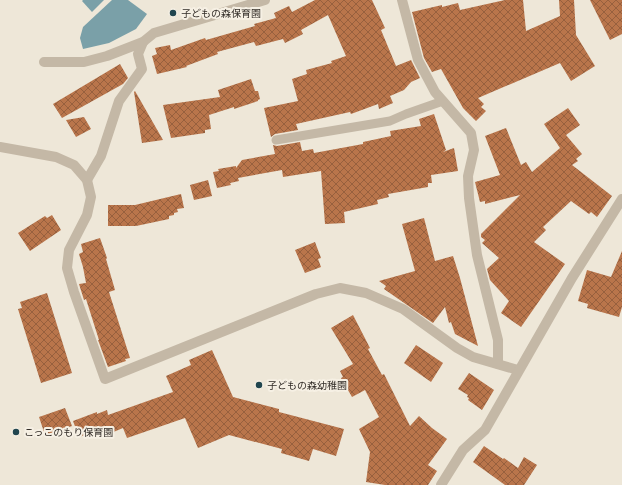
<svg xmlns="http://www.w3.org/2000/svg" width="622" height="485" font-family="Ubuntu,'Noto Sans JP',sans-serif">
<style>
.water{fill:#7aa0a8}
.building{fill:url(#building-cross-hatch)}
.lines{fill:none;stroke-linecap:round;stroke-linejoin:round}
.lane{stroke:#c4b8a6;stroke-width:9}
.street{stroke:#c4b8a6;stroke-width:10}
.poi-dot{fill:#20454e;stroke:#f6f0e4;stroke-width:1.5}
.labels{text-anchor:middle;stroke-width:4;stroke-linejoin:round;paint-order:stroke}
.poi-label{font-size:10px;fill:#312b26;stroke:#f6f0e4;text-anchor:start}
</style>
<defs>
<pattern id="building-cross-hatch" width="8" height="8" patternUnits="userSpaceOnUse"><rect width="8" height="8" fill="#b9754b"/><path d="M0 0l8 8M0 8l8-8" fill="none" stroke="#97603e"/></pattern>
</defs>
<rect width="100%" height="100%" fill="#eee7d8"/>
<g class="water">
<polygon points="83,0 104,0 92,12 82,1"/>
<polygon points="112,0 128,0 147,14 136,29 109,43 83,49 80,38 83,27"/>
</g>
<g class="building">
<polygon points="315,0 372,0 385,28 381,30 396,66 411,60 420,78 411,82 404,90 390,96 393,103 379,109 378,104 351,114 350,112 296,124 298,130 275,134 271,137 264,108 298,101 292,79 307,74 306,70 332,63 331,61 346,56 328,15 301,30 303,34 285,43 283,39 256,46 254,42 217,52 218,54 186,66 187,67 157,74 152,56 157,54 155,48 170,45 171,50 205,38 206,40 255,26 254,24 276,18 274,13 289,6 292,12"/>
<polygon points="505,0 523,0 526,31 560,16 559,0 574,0 576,35 595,66 571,81 560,63 478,98 484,104 481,107 486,111 476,121 463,108 441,69 432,72 424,58 412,12 442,5 442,7 458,3 460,10"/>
<polygon points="590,0 622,0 622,34 610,40"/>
<polygon points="120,64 128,78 123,84 62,118 53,104"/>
<polygon points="251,79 255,91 258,91 260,99 258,100 258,101 234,109 234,107 209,115 211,129 205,130 205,133 171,138 163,105 220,97 218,90"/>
<polygon points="135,91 163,140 142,143 134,92"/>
<polygon points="568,108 580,125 566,135 582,154 576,159 578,161 572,165 612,196 597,217 591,212 589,214 571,201 543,227 546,230 534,242 565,264 521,327 501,313 509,301 490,280 487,269 499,258 482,243 485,240 481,237 481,234 520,195 485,204 485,201 480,202 475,182 500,175 485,136 506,128 521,165 526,162 532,172 560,148 544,124"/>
<polygon points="434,114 446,150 443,152 454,148 458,171 431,175 432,183 428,183 428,187 388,194 389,197 377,200 378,204 344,212 345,223 325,224 321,171 283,177 282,170 238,178 239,181 230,183 231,185 217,188 213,172 219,171 218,169 236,166 236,168 242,160 275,154 273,145 277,146 300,142 302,151 313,149 314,153 363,144 363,142 391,136 390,131 421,126 419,119"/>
<polygon points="84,117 91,129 76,137 66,120"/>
<polygon points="208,180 212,196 194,200 190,185"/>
<polygon points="181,194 184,208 177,209 178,212 174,213 174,215 169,216 169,219 136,226 108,226 108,205 135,205"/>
<polygon points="52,215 61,230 30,251 18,233 45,216 47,218"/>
<polygon points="424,218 435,261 453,256 460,278 478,346 455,334 451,322 449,323 445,307 433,323 384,289 386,286 379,281 415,271 402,224"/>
<polygon points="100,238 107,258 106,259 115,290 109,292 130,358 125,359 126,361 108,367 98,340 99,340 86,299 84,300 79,284 86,283 83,267 79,254 83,252 81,244"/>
<polygon points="315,242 321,258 318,259 321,267 305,273 295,250"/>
<polygon points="622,251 622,307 619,317 587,308 588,304 578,301 587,270 611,277"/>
<polygon points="47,293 72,373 41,383 18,309 22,308 20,302"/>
<polygon points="353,315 370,348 368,349 382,375 384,374 410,426 419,416 432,428 447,439 428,465 437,471 428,485 385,485 366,482 370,452 359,429 379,417 365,390 352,397 341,378 343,377 340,371 353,364 331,328"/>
<polygon points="416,345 443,363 431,382 404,363"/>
<polygon points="212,350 233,397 279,409 279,412 344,429 336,456 313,449 309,461 281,453 282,449 229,435 198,448 185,418 127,438 123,428 104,436 103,431 95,434 94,432 79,437 73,421 97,412 97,414 107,410 108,415 173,392 166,376 191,365 189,360"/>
<polygon points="469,373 494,390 482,410 468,400 469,398 467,397 468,395 458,389"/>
<polygon points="65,408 72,426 48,435 47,430 44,432 39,417"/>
<polygon points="484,446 503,459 504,458 518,468 524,457 537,465 524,485 505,485 473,462"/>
</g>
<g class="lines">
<polyline class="lane" points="276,140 390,121 406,114 443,101"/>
<g class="street">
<polyline points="402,0 418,60 435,92 471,133 474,150 468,176 469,198 477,255 498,340 498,364"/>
<polyline points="44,62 84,62 107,56 143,42 154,33 265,0"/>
<polyline points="0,147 56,157 74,165 87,180 91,197 87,215 69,250 67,268 74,292 105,379 316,294 340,288 366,293 403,309 457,348 473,357 518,370"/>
<polyline points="87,180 101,156 119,101 142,69 138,54 143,42"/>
<polyline points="441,485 463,450 485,430 572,278 622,199"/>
</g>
</g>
<g class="poi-dot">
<circle cx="173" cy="13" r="4"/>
<circle cx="259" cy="385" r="4"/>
<circle cx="16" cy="432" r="4"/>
</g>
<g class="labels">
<g class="poi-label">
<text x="181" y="17">子どもの森保育園</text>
<text x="267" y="389">子どもの森幼稚園</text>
<text x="24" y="436">こっこのもり保育園</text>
</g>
</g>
</svg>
